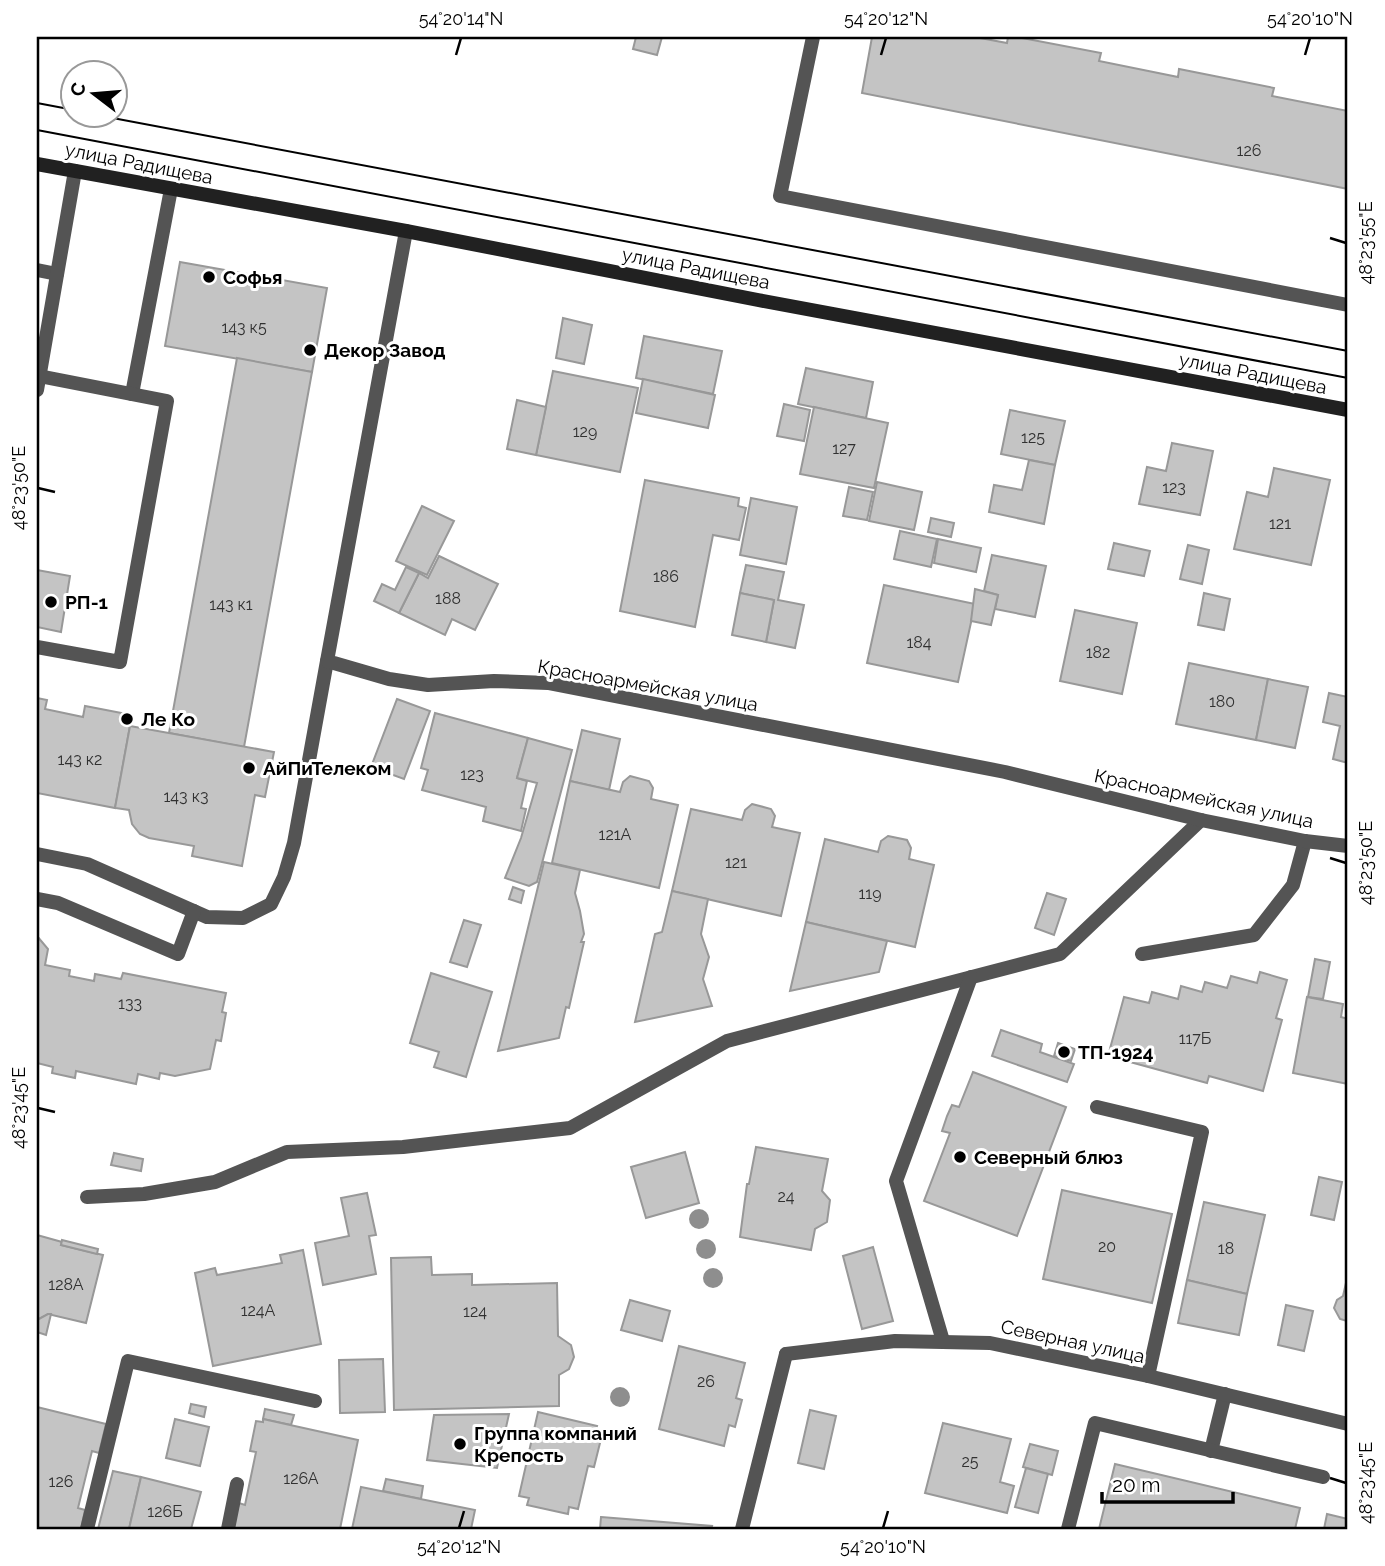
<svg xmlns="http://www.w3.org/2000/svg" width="1385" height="1566" font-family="Raleway,sans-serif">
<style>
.building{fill:#c4c4c4;stroke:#989898;stroke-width:2}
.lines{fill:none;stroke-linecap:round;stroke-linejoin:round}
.lane{stroke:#545454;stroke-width:14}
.street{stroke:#545454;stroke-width:14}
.secondary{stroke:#212121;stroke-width:14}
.tram{stroke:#000;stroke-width:2}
.tree{fill:#8e8e8e}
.ticks{fill:none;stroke:#000;stroke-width:2.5}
.poi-dot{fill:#000;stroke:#fff;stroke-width:2.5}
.labels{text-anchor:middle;stroke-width:6;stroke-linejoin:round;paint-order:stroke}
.number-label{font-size:16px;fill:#313131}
.street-label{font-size:19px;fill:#000;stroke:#fff}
.poi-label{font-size:19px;font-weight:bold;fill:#000;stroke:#fff;text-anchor:start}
.neatline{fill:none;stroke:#000;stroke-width:2.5}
.ticks-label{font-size:18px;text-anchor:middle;fill:#000}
</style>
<rect width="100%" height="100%" fill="#fff"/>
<g class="building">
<polygon points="636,37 662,37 657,55 633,49"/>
<polygon points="872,37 975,37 1007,43 1008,37 1017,37 1101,53 1099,61 1178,77 1179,69 1274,88 1272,96 1348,111 1348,189 862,93"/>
<polygon points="180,262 327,288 312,372 165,346"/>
<polygon points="563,318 592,325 584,364 556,358"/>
<polygon points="644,336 722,351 713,394 636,378"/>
<polygon points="237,358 312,372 244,747 169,733"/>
<polygon points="806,368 873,382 866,418 798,404"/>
<polygon points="553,371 638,388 620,472 536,455"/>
<polygon points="643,379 715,395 708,428 636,413"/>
<polygon points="517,400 546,407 536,455 507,449"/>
<polygon points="784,404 810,410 804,441 777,436"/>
<polygon points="814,407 888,423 874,488 800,474"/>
<polygon points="1010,410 1065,421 1055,465 1001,454"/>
<polygon points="1172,443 1213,451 1200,515 1139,504 1147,467 1166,471"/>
<polygon points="1029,460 1055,465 1044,524 989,512 994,485 1022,490"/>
<polygon points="1274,468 1330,480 1311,565 1234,549 1247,492 1268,497"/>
<polygon points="645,480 739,498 738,506 746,508 739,540 713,535 695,627 620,611"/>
<polygon points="877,482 922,492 914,530 869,521"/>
<polygon points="849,487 873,492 867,520 843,516"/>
<polygon points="751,498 797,507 786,564 740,555"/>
<polygon points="422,506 454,521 427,575 396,561"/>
<polygon points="931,518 954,523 951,537 928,532"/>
<polygon points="900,531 937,539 931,567 894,559"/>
<polygon points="938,539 981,548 976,572 934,563"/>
<polygon points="1114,543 1150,551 1144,576 1108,569"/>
<polygon points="1188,545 1209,550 1202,584 1180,579"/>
<polygon points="992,555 1046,566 1035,617 995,609 998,595 984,591"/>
<polygon points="439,556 498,584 475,630 452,619 445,635 399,613 419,573 428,578"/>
<polygon points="746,565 784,572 778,600 804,605 795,648 766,642 774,600 740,593"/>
<polygon points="406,567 419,573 399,613 374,601 382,584 395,590"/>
<polygon points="37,570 70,576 61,632 37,627"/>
<polygon points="884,585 975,604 958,682 867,663"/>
<polygon points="975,589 998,595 991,625 971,621"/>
<polygon points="740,593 774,600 766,642 732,635"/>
<polygon points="1204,593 1230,599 1224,630 1198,625"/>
<polygon points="1075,610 1137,623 1122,694 1060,681"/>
<polygon points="1189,663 1268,679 1256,740 1176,724"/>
<polygon points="1268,679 1308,687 1295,748 1256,740"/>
<polygon points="1329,693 1348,697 1348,763 1333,759 1340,726 1323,722"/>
<polygon points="37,698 47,700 45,709 83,717 85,706 132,715 115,808 37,793"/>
<polygon points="397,699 430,711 404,779 371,767"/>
<polygon points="435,713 528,738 517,778 527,781 521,808 526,809 521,831 483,821 486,807 422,790 428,770 421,768"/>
<polygon points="130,726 274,752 265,797 255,795 242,866 192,856 194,846 149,838 140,834 132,824 129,810 115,808"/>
<polygon points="582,730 620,739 609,790 570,781"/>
<polygon points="528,738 572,750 537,882 529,886 505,878 521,838 537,783 517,778"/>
<polygon points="630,776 649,781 653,788 651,799 678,805 659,888 552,863 570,781 620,792 623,782"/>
<polygon points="752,804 771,809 775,816 772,827 800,833 781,916 672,891 691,809 742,820 745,810"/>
<polygon points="888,836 907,840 911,848 909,859 934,865 915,947 806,922 825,839 878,852 881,841"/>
<polygon points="544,862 580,870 575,893 580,911 584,934 581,942 584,942 569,1008 566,1007 559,1038 498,1051"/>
<polygon points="513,887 524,891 521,903 509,899"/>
<polygon points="672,891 708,899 701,934 709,957 703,979 712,1006 635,1022 655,934 662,932"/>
<polygon points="1047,893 1066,899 1054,935 1035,928"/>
<polygon points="464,920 481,925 467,967 450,962"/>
<polygon points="806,922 887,941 879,972 790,991"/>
<polygon points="37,936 48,949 45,965 70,970 69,976 94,981 95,974 121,979 123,973 226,993 222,1012 226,1013 221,1041 216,1040 210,1069 175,1076 160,1073 159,1079 138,1074 136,1084 76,1071 75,1078 52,1073 53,1067 37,1063"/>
<polygon points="1315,959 1330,962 1323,999 1308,997"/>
<polygon points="1260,972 1287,980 1276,1018 1282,1020 1263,1091 1209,1076 1207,1083 1108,1056 1124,997 1149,1003 1152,992 1178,999 1181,986 1202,992 1205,982 1227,988 1231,976 1257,983"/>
<polygon points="431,973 492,992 466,1077 434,1067 439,1052 410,1043"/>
<polygon points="1307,997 1343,1004 1341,1017 1348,1019 1348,1084 1293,1073"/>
<polygon points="1001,1030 1042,1044 1040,1052 1074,1064 1067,1082 992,1056"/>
<polygon points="1058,1043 1075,1049 1071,1061 1054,1056"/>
<polygon points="973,1072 1066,1107 1017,1236 924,1201 950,1133 942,1131 947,1116 952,1105 959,1107"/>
<polygon points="756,1147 828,1159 822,1191 830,1200 827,1222 815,1229 811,1250 740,1237 747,1184 749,1184"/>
<polygon points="685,1152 699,1203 646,1218 631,1167"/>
<polygon points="114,1153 143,1159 141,1171 111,1165"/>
<polygon points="1319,1177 1342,1182 1334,1220 1311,1215"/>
<polygon points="1062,1190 1172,1214 1152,1303 1043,1279"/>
<polygon points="367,1193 376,1235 369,1236 376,1274 323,1285 315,1243 349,1236 341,1198"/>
<polygon points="1204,1202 1265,1215 1247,1294 1187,1280"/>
<polygon points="37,1235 62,1242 61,1245 103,1255 86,1323 48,1314 37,1320"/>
<polygon points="62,1240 98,1249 97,1254 61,1245"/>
<polygon points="873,1247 893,1321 862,1329 843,1256"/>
<polygon points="303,1250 321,1344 213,1366 195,1273 215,1268 217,1275 282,1263 280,1255"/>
<polygon points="431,1257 432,1275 472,1274 472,1285 557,1283 558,1336 571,1345 574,1357 569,1369 559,1375 559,1406 394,1410 391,1258"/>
<polygon points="1348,1274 1348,1321 1347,1321 1340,1319 1334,1308 1337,1300 1343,1296"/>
<polygon points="1187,1280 1247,1294 1239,1335 1178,1323"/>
<polygon points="630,1300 670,1311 662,1341 621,1330"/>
<polygon points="1286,1305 1313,1311 1304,1351 1278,1345"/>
<polygon points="48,1314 51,1314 46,1335 37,1332 37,1320"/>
<polygon points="679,1346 745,1363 736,1398 742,1400 735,1427 729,1425 724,1446 659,1429"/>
<polygon points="383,1359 385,1412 340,1413 339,1360"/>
<polygon points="191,1404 206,1407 204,1417 189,1413"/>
<polygon points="37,1407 106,1424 99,1453 92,1451 78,1508 85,1510 81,1529 37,1528"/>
<polygon points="265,1409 294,1415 291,1425 263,1419"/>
<polygon points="810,1410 836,1416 824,1469 798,1463"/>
<polygon points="538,1412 597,1426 596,1429 603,1431 594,1467 588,1466 578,1509 569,1507 568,1514 527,1505 529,1498 519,1496"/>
<polygon points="509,1414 497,1468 427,1460 434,1415"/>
<polygon points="175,1419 209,1427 200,1466 166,1458"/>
<polygon points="263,1419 358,1440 340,1529 233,1529 239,1503 245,1505 256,1452 250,1451 256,1421 263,1422"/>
<polygon points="943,1423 1011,1439 1000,1482 1014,1486 1007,1513 925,1493"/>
<polygon points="1030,1444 1058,1451 1052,1475 1023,1467"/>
<polygon points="1115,1464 1300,1508 1295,1529 1099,1529"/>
<polygon points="1026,1468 1048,1474 1038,1513 1015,1507"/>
<polygon points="113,1471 141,1477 129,1529 98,1529"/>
<polygon points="141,1477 201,1492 191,1529 129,1529"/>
<polygon points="386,1479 423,1486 421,1499 383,1491"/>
<polygon points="361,1487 475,1510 471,1529 352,1529"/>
<polygon points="1327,1514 1348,1519 1348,1529 1324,1529"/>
<polygon points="601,1517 712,1526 711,1529 600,1529"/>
</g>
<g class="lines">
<g class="lane">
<polyline points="813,37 780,196 1348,305"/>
<polyline points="37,270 57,274"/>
<polyline points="37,390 75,171"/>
<polyline points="132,394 171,189"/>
<polyline points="37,647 120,662 167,401 39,376"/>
<polyline points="37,854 87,864 207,917 243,918 271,904 284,877 294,843 327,661"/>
<polyline points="37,899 58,903 178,954 194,911"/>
<polyline points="1142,954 1254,935 1293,885 1305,841"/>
<polyline points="1097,1107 1202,1132 1148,1376"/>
<polyline points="87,1197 144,1194 215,1182 287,1152 403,1147 570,1128 727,1041 1060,954 1201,820"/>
<polyline points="943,1341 896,1181 971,977"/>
<polyline points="1211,1451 1225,1394"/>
<polyline points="87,1529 128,1361 315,1401"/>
<polyline points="228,1529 237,1484"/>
<polyline points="742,1529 786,1354"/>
<polyline points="1068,1529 1095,1423 1323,1477"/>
</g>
<g class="street">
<polyline points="406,231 327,661 389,679 428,685 494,681 548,683 1005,772 1201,820 1305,841 1348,846"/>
<polyline points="786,1354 895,1341 990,1343 1148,1376 1348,1424"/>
</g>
<polyline class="secondary" points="37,164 406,231 758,300 1348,410"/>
<g class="tram">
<polyline points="37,103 74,110"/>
<polyline points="102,116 1348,351"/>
<polyline points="37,130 1348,378"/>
</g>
</g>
<g class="tree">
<circle cx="699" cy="1219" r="10"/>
<circle cx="706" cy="1249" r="10"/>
<circle cx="713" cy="1278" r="10"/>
<circle cx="620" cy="1397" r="10"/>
</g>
<path class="ticks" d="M456,55L461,38M881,55L886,38M1305,55L1310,38M1330,238L1346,243M38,488L55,492M1330,858L1346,863M38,1108L55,1112M1330,1478L1346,1483M459,1528L464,1511M883,1528L888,1511"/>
<g class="poi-dot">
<circle cx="209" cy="277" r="7"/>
<circle cx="310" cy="350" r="7"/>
<circle cx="51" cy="602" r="7"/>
<circle cx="127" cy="719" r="7"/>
<circle cx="249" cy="768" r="7"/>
<circle cx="1064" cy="1052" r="7"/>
<circle cx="960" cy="1157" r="7"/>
<circle cx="460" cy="1444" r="7"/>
</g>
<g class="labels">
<g class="number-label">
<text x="1249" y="156">126</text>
<text x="244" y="333">143 к5</text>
<text x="585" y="437">129</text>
<text x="1033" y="443">125</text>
<text x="844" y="454">127</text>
<text x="1174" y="493">123</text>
<text x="1280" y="529">121</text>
<text x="666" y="582">186</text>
<text x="448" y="604">188</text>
<text x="231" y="610">143 к1</text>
<text x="919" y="648">184</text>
<text x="1098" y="658">182</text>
<text x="1222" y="707">180</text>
<text x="80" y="765">143 к2</text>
<text x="472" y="780">123</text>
<text x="186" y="802">143 к3</text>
<text x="615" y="840">121А</text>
<text x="736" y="868">121</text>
<text x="870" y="899">119</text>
<text x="130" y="1009">133</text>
<text x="1195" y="1044">117Б</text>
<text x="786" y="1202">24</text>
<text x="1107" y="1252">20</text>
<text x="1226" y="1254">18</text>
<text x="66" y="1290">128А</text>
<text x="258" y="1316">124А</text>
<text x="475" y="1317">124</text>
<text x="706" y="1387">26</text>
<text x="970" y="1467">25</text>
<text x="301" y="1484">126А</text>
<text x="61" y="1487">126</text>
<text x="165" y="1517">126Б</text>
</g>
<g class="street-label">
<text transform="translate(139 163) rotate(11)" y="7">улица Радищева</text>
<text transform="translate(696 268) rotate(11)" y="7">улица Радищева</text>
<text transform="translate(1253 373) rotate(11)" y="7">улица Радищева</text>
<text transform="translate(648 685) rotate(10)" y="7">Красноармейская улица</text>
<text transform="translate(1204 798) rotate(12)" y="7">Красноармейская улица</text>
<text transform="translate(1073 1341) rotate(12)" y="7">Северная улица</text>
</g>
<g class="poi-label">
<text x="223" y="284">Софья</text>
<text x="324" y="357">Декор Завод</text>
<text x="65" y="609">РП-1</text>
<text x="141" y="726">Ле Ко</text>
<text x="263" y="775">АйПиТелеком</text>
<text x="1078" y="1059">ТП-1924</text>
<text x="974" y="1164">Северный блюз</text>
<text x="474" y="1440">Группа компаний<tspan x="474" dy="22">Крепость</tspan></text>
</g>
</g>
<rect width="1385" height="1566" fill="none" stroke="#ffffff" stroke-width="77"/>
<g transform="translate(94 94) rotate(286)"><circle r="33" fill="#ffffff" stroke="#999999" stroke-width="2"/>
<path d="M0-5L12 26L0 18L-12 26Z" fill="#000000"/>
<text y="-10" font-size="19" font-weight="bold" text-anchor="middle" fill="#000000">С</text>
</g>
<path d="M1102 1492v10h131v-10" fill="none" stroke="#000000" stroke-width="3.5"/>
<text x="1112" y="1492" font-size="21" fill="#000000" stroke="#ffffff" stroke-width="5" paint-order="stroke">20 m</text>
<rect x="38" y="38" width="1308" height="1490" class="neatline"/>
<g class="ticks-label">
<text x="461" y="25">54°20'14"N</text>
<text x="886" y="25">54°20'12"N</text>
<text x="1310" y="25">54°20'10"N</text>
<text transform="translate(1366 243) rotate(-90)" y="6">48°23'55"E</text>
<text transform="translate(19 488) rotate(-90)" y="6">48°23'50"E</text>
<text transform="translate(1366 863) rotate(-90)" y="6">48°23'50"E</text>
<text transform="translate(19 1108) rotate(-90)" y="6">48°23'45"E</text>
<text transform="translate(1366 1483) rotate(-90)" y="6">48°23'45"E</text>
<text x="459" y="1553">54°20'12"N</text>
<text x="883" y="1553">54°20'10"N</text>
</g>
</svg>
